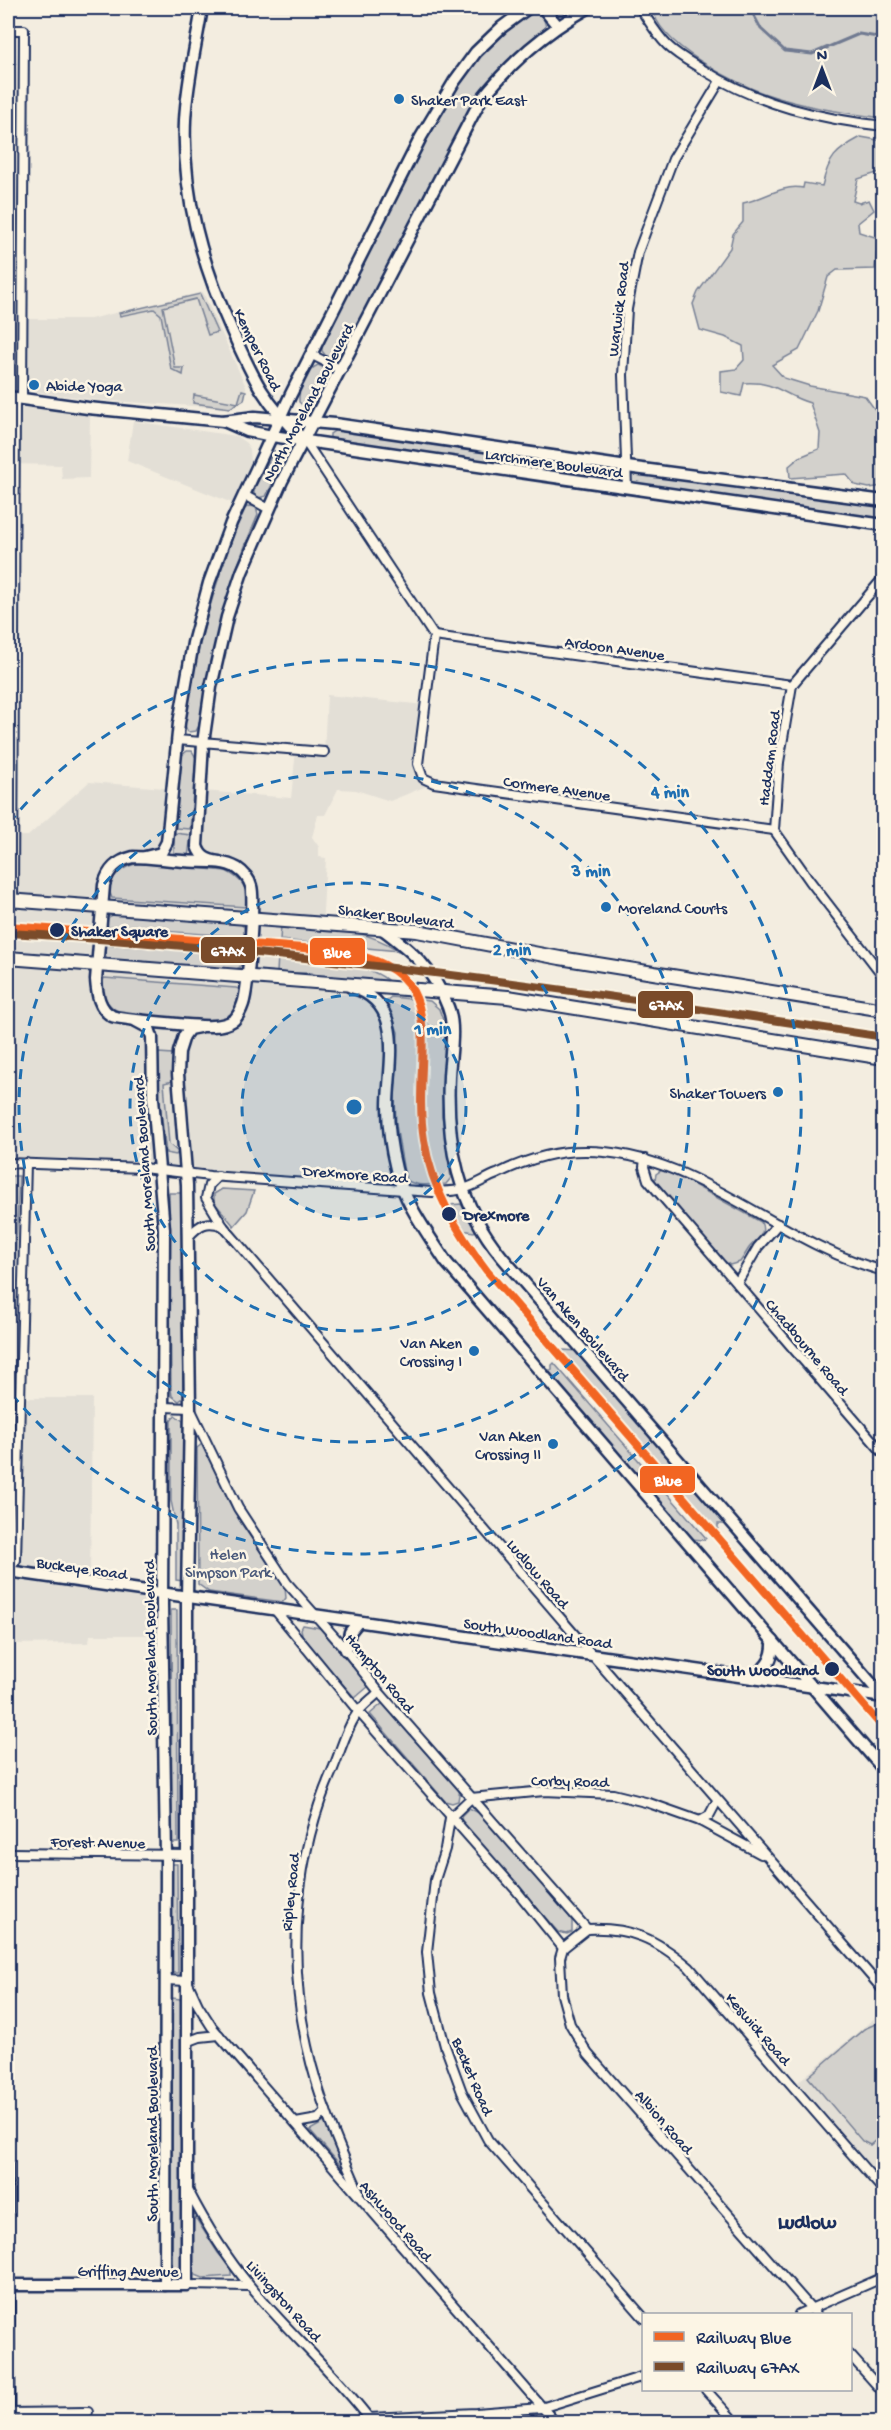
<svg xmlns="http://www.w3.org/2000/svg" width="891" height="2430" font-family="'Gochi Hand',sans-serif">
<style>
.built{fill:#e3dfd6}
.green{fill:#d3d1cc;stroke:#778095;stroke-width:1.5}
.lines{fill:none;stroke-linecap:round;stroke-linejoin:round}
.stream{stroke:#707a91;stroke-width:3}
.street-casing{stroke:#1b2f5e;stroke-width:12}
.secondary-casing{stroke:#1b2f5e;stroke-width:15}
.primary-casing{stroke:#1b2f5e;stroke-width:16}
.street{stroke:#fcf5e5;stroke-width:8}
.secondary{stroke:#fcf5e5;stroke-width:10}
.primary{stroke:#fcf5e5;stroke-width:12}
.rail-1-casing{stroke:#fcf5e5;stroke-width:12}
.rail-2-casing{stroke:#fcf5e5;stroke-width:12}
.rail-1{stroke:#f26522;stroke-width:8}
.rail-2{stroke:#7a4b2a;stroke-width:8}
.ring{fill:none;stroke:#1f6fb2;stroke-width:3;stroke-dasharray:10 8}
.poi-dot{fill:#1f6fb2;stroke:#fcf5e5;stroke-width:2}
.stop-dot{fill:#1b2f5e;stroke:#fcf5e5;stroke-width:2}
.labels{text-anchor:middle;stroke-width:5;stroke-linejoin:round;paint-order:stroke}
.poi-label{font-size:16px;fill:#1b2f5e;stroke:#fcf5e5;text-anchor:start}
.street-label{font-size:16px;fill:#1b2f5e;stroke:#fcf5e5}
.stop-label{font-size:16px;font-weight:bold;fill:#1b2f5e;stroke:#fcf5e5;text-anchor:start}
.park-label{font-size:16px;fill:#49587a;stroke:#fcf5e5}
.quarter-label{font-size:20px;font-weight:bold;fill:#1b2f5e;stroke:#fcf5e5}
.centre{fill:#1f6fb2;stroke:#fcf5e5;stroke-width:3}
.ring-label{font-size:18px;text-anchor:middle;font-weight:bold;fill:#1f6fb2;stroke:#fcf5e5;stroke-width:5;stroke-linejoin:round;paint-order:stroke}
.line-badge{stroke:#fcf5e5;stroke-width:2}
.badge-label{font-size:16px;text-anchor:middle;font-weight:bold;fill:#fff}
</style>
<rect width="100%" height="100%" fill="#f3ede0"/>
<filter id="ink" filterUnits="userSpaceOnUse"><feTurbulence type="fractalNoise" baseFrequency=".0167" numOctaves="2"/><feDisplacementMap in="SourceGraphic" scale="12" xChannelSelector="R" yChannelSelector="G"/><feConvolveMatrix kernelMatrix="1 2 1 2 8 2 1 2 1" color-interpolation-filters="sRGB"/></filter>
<g filter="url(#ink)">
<g class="built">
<polygon points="203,292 246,387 244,400 235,406 225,408 97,400 8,388 8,319 90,319"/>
<polygon points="8,404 90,415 89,478 62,479 61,465 9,464 8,476"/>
<polygon points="133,421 236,436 246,443 250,449 251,463 232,503 127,461"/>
<polygon points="327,695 425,705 420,772 434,783 390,801 356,790 338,789 325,815 318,815 312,837 319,847 319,857 326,858 319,983 357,988 388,1022 388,1118 404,1190 8,1163 8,900 12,900 13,836 28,836 89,782 291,798 296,750 324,752"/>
<polygon points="21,1398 92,1398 90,1583 162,1594 163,1635 90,1635 89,1643 8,1644 8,1406 20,1406"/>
<polygon points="883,2011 883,2183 798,2082"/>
</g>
<g class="green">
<path d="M653,8H883V118C844,113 804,107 766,94C736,84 656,43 653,8Z"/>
<path d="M537,12L543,16L546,27L480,94L465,118L347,352L342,359L329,360L322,351V343C346,296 370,248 394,201C412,165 429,129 450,96C463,74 512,13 537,12Z"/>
<path d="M861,137L883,141V171L858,179L853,201L859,203L869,200L874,210L858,223L859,232L878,238L875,269L837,270L828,277L818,311L799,350L772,365L784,378L810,386L865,396L876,411L883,451V486L869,488L855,485L846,474L790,478L789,466L800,457L819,449L820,433L810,403C782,395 777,381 744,383L741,396L721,392V371L736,369L744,360L743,346L725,337L700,330L693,304L698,292L730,248L733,234L743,222V203C764,199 781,184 803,188L804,183L822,186C829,157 835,151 861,137Z"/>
<polygon points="200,294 217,332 208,335 196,299 163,307 175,368 184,368 183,375 171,369 161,315 154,309 120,316 119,313"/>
<path d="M318,365L333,372L334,376L314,409L308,410L299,402C298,390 306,370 318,365Z"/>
<polygon points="242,390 246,391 244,400 230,408 193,403 194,395 238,403"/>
<polygon points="336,430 612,471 617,472 617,478 614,481 330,439 330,434"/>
<polygon points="274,451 283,451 285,460 266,496 258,498 254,494 254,489"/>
<polygon points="638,473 883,507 883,522 634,485 631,483 631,476"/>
<path d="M249,506L256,507L258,515C227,583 211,652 199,726L196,731L188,732L184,724C197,645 214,584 243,510Z"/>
<polygon points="187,751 192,751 196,758 190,829 176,828 181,756"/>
<polygon points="174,833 191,835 188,857 174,856"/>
<path d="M142,863L226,871C242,879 250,889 246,907L112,898C102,879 126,864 142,863Z"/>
<polygon points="114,914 239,923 244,927 245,937 106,927 107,918"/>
<path d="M281,925C322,928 364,927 399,951L280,940Z"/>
<polygon points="105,945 244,955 240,967 235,970 224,969 108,959 105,955"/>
<path d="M278,955C305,958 370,962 389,982L313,976L311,973H277Z"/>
<path d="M104,978L236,988L241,990C240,1000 236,1012 226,1018C215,1024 133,1018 120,1012C106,1006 99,991 104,978Z"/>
<path d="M391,997L430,1001L439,1009L443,1020L445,1038L442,1115L451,1178L446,1184C433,1184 413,1188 405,1178L396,1125L395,1098L398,1032L386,1001Z"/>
<polygon points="158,1053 173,1054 173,1081 164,1083 169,1144 178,1152 176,1155 166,1153 157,1078"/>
<path d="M662,1170L687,1181L761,1222C767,1235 756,1239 749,1248C746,1253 743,1258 740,1262L730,1265L723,1260L657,1184L655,1180L656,1174Z"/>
<polygon points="8,1176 19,1176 15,1268 8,1268"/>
<polygon points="222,1189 254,1191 247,1211 234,1226 214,1202 214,1194"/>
<polygon points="169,1193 181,1193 183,1398 179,1401 172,1396 171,1389"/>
<polygon points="461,1204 476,1230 474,1232 462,1230 449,1205"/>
<polygon points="563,1350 578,1351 725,1524 718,1524 718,1529 715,1531 561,1352"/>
<polygon points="554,1363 706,1538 704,1540 690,1539 545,1372 546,1370 552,1370 552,1365"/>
<polygon points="175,1415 183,1421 183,1581 176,1580 176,1525 171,1501 171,1421"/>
<polygon points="202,1444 208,1447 227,1498 241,1523 285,1587 286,1598 283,1602 209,1592 198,1584 197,1448"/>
<polygon points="171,1610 177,1610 178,1843 172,1843"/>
<polygon points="303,1625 320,1628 369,1686 355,1698 303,1639 301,1629"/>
<polygon points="384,1702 460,1788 458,1801 452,1803 445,1801 370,1714"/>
<polygon points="469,1808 481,1814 569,1916 572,1921 572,1932 567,1934 558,1932 462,1822 461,1816"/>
<polygon points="172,1864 177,1864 178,1973 172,1973"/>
<polygon points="172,1998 180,1999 182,2005 182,2266 177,2270 172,2266"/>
<polygon points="880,2022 884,2022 883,2134 870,2145 862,2141 808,2077 864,2029"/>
<polygon points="326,2121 345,2165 342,2167 310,2130"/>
<polygon points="194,2218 197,2220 218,2253 231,2267 231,2276 203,2278 193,2274 191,2220"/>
</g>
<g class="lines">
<polyline class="stream" points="750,8 761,29 785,51 812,54 859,34 884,38"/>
<defs>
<g id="street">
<path d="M640,8C649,21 656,34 667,45C678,56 692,63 705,71C760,105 820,119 884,126"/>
<polyline points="8,30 24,30 22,399"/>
<polyline points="312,355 342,370"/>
<polyline points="305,441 434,636 418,764 423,778 434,783 462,787 774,830"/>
<polyline points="627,488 623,375 627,309 638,252 673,159 720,81"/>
<polyline points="244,495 269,509"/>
<polyline points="884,577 792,685 779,762 774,830 810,881 884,977"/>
<polyline points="434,636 792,685"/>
<polyline points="177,740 324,752"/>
<polyline points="13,900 15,398"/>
<polyline points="645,1159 644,1167 648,1180 884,1454"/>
<path d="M8,1163L143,1168L210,1176L432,1192C441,1191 454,1192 463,1189C475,1186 486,1178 497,1174C525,1160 553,1151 585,1151C697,1151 778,1244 884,1271"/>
<path d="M218,1176L209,1185L206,1198L223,1226C443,1482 662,1737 884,1991"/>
<path d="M189,1236C200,1224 207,1220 223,1226"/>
<polyline points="737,1283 758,1247 778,1224"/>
<polyline points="164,1407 190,1408 238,1508 287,1583 346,1650 379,1692 587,1929"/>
<polyline points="8,1572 16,1560 26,1163"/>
<polyline points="275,1610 358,1711 516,1890 563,1948"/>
<polyline points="700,1821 709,1816 717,1801"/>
<polyline points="8,1853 187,1855"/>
<polyline points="587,1929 563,1948 560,1958 562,1995 570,2024 588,2054 816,2314"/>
<path d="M587,1929C631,1927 656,1939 689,1967L884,2191"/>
<polyline points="166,1980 187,1981 198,2005 212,2027 555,2422"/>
<polyline points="187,2042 200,2037 219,2035"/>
<polyline points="296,2123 318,2119 326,2111"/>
<polyline points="8,2152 8,2285"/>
<path d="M188,2190C205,2223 226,2257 250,2286C289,2333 335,2373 372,2422"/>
<path d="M359,2192C338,2144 318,2097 307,2046C287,1955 295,1854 333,1769C340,1752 348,1724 359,1711C365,1704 373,1698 379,1692"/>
<polyline points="187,2285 249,2286"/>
<polyline points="799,2314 884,2277"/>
<polyline points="644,2318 488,2140 462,2092 445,2046 431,1993 427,1952 435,1880 445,1849 450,1818 471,1798 544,1791 613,1794 649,1803 700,1821 761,1854"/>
<polyline points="850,2355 884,2393"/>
<polyline points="706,2390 735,2422"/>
<polyline points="8,2413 88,2412"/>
<polyline points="369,2418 476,2413 541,2408 644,2376"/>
</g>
<g id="secondary">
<path d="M202,8C196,45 187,82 185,120C182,195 202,264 232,331C254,380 265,404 304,440"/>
<polyline points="543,8 557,25"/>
<polyline points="8,397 88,408 223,421 255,417 335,424 627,467 884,501"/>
<polyline points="224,421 247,431 272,436 884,525"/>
<path d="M133,857C150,857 166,860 183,861C201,863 221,859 237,868C243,872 249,879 251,886C255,898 248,990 243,1004C241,1010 238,1016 234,1020C228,1024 219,1026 212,1026C202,1027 118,1019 112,1016C99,1009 97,994 96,980L104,885C108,869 117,861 133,857Z"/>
<polyline points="145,857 161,853 167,842 179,723 193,643 209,583 231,523 291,394 421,137 454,82 476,52 502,27 528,8"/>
<path d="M219,862C208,860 201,858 197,846L203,743L211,687L227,617L242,572L282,481L480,101C511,62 544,33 588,8"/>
<path d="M381,928C412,951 434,970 448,1007C456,1027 450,1055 449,1076C446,1144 458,1204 502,1257L884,1698"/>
<path d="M351,987C407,1003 388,1064 388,1106C388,1127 391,1149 396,1169C404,1202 428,1234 446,1262L884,1770"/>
<polyline points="136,1021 149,1028 152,1037 153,1098 164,1229 162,1604 166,1855 165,2285"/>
<polyline points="8,1571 884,1697"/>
<polyline points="346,1650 350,1632 358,1622"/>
<path d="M749,1677C766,1671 774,1659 773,1641"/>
<polyline points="9,2422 8,2285 187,2285 187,1598 190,1408 187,1185 178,1074 179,1052 184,1036 189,1029 199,1027"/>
</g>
<g id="primary">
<polyline points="8,900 417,931 560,958 884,1010"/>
<polyline points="8,958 508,997 884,1058"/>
</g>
</defs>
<use href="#street" class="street-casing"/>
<use href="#secondary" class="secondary-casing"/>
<use href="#primary" class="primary-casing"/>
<use href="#street" class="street"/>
<use href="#secondary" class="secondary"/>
<use href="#primary" class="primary"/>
<defs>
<path id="rail-1" d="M8,926L330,950C463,967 409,1049 424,1140C432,1190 457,1232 487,1271L884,1729"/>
<path id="rail-2" d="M8,933C303,950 592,992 884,1037"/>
</defs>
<use href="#rail-1" class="rail-1-casing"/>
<use href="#rail-2" class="rail-2-casing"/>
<use href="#rail-1" class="rail-1"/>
<use href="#rail-2" class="rail-2"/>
</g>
</g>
<circle cx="354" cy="1107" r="112" fill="#1f6fb2" fill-opacity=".12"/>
<g class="ring">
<circle cx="354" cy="1107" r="112"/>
<circle cx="354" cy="1107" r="224"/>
<circle cx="354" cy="1107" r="335"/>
<path d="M9 823A447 447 0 1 1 9 1391"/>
</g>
<g class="poi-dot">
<circle cx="399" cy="99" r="6"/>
<circle cx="34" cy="385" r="6"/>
<circle cx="606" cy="907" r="6"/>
<circle cx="778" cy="1092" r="6"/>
<circle cx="474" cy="1351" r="6"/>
<circle cx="553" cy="1444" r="6"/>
</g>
<g class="stop-dot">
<circle cx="57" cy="930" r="8"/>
<circle cx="449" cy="1214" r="8"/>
<circle cx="832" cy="1669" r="8"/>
</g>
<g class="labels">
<g class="poi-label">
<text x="411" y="105">Shaker Park East</text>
<text x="46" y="391">Abide Yoga</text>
<text x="618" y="913">Moreland Courts</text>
<text x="766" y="1098" text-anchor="end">Shaker Towers</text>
<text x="462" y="1348" text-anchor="end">Van Aken<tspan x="462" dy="18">Crossing I</tspan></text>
<text x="541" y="1441" text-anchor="end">Van Aken<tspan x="541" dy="18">Crossing II</tspan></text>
</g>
<g class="street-label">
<text transform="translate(617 309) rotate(-83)" y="6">Warwick Road</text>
<text transform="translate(259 349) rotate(64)" y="6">Kemper Road</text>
<text transform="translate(307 402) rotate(-62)" y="6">North Moreland Boulevard</text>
<text transform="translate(554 462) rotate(8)" y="6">Larchmere Boulevard</text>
<text transform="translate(615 647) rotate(8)" y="6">Ardoon Avenue</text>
<text transform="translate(768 758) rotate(-83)" y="6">Haddam Road</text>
<text transform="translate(557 787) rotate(8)" y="6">Cormere Avenue</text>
<text transform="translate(396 915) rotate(7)" y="6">Shaker Boulevard</text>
<text transform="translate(143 1164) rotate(-94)" y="6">South Moreland Boulevard</text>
<text transform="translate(355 1173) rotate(4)" y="6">Drexmore Road</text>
<text transform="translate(584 1328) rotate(49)" y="6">Van Aken Boulevard</text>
<text transform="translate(808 1346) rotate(50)" y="6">Chadbourne Road</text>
<text transform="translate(82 1567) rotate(8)" y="6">Buckeye Road</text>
<text transform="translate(539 1573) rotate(49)" y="6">Ludlow Road</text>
<text transform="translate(538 1632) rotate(8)" y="6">South Woodland Road</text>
<text transform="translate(149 1648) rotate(-91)" y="6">South Moreland Boulevard</text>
<text transform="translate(381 1672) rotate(50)" y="6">Hampton Road</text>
<text transform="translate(570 1780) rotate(1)" y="6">Corby Road</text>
<text transform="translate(98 1841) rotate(1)" y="6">Forest Avenue</text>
<text transform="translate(289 1892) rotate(-84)" y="6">Ripley Road</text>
<text transform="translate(759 2028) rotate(49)" y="6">Keswick Road</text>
<text transform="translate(474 2076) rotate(67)" y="6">Becket Road</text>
<text transform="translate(665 2121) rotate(49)" y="6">Albion Road</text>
<text transform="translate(151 2134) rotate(-90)" y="6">South Moreland Boulevard</text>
<text transform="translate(397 2220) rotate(49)" y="6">Ashwood Road</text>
<text x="128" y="2276">Griffing Avenue</text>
<text transform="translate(285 2300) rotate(48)" y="6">Livingston Road</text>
</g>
<g class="stop-label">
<text x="71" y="936">Shaker Square</text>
<text x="463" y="1220">Drexmore</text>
<text x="818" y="1675" text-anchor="end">South Woodland</text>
</g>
<g class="park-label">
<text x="228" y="1559">Helen<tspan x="228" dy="18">Simpson Park</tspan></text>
</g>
<g class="quarter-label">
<text x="807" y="2228">Ludlow</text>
</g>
</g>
<circle cx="354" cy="1107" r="9" class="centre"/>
<g class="ring-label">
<text x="670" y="797">4 min</text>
<text x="591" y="876">3 min</text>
<text x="512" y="955">2 min</text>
<text x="433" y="1034">1 min</text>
</g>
<g class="line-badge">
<rect x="200" y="936" width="56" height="28" rx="6" fill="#7a4b2a"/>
<rect x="309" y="937" width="57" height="29" rx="6" fill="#f26522"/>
<rect x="637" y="990" width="57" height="29" rx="6" fill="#7a4b2a"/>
<rect x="639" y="1465" width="57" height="29" rx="6" fill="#f26522"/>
</g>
<g class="badge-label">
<text x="228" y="956">67AX</text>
<text x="337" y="957">Blue</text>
<text x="666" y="1010">67AX</text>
<text x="668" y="1485">Blue</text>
</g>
<rect width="891" height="2430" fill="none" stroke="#fcf5e5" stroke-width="30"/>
<rect x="15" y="15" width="861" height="2400" fill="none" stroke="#1b2f5e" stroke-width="2" filter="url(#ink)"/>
<rect x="642" y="2313" width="210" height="78" fill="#fcf5e5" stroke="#a2a6af" stroke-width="1.5"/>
<rect x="654" y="2332" width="30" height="9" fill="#f26522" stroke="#a2a6af" stroke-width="1.5"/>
<text x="696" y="2343" font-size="18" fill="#1b2f5e">Railway Blue</text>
<rect x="654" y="2362" width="30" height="9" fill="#7a4b2a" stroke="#a2a6af" stroke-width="1.5"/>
<text x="696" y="2373" font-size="18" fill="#1b2f5e">Railway 67AX</text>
<g transform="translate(822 69)" stroke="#fcf5e5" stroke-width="4.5" paint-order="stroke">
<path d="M0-4.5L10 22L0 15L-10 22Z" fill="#1b2f5e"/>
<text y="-9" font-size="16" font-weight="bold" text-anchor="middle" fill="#1b2f5e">N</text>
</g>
</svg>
